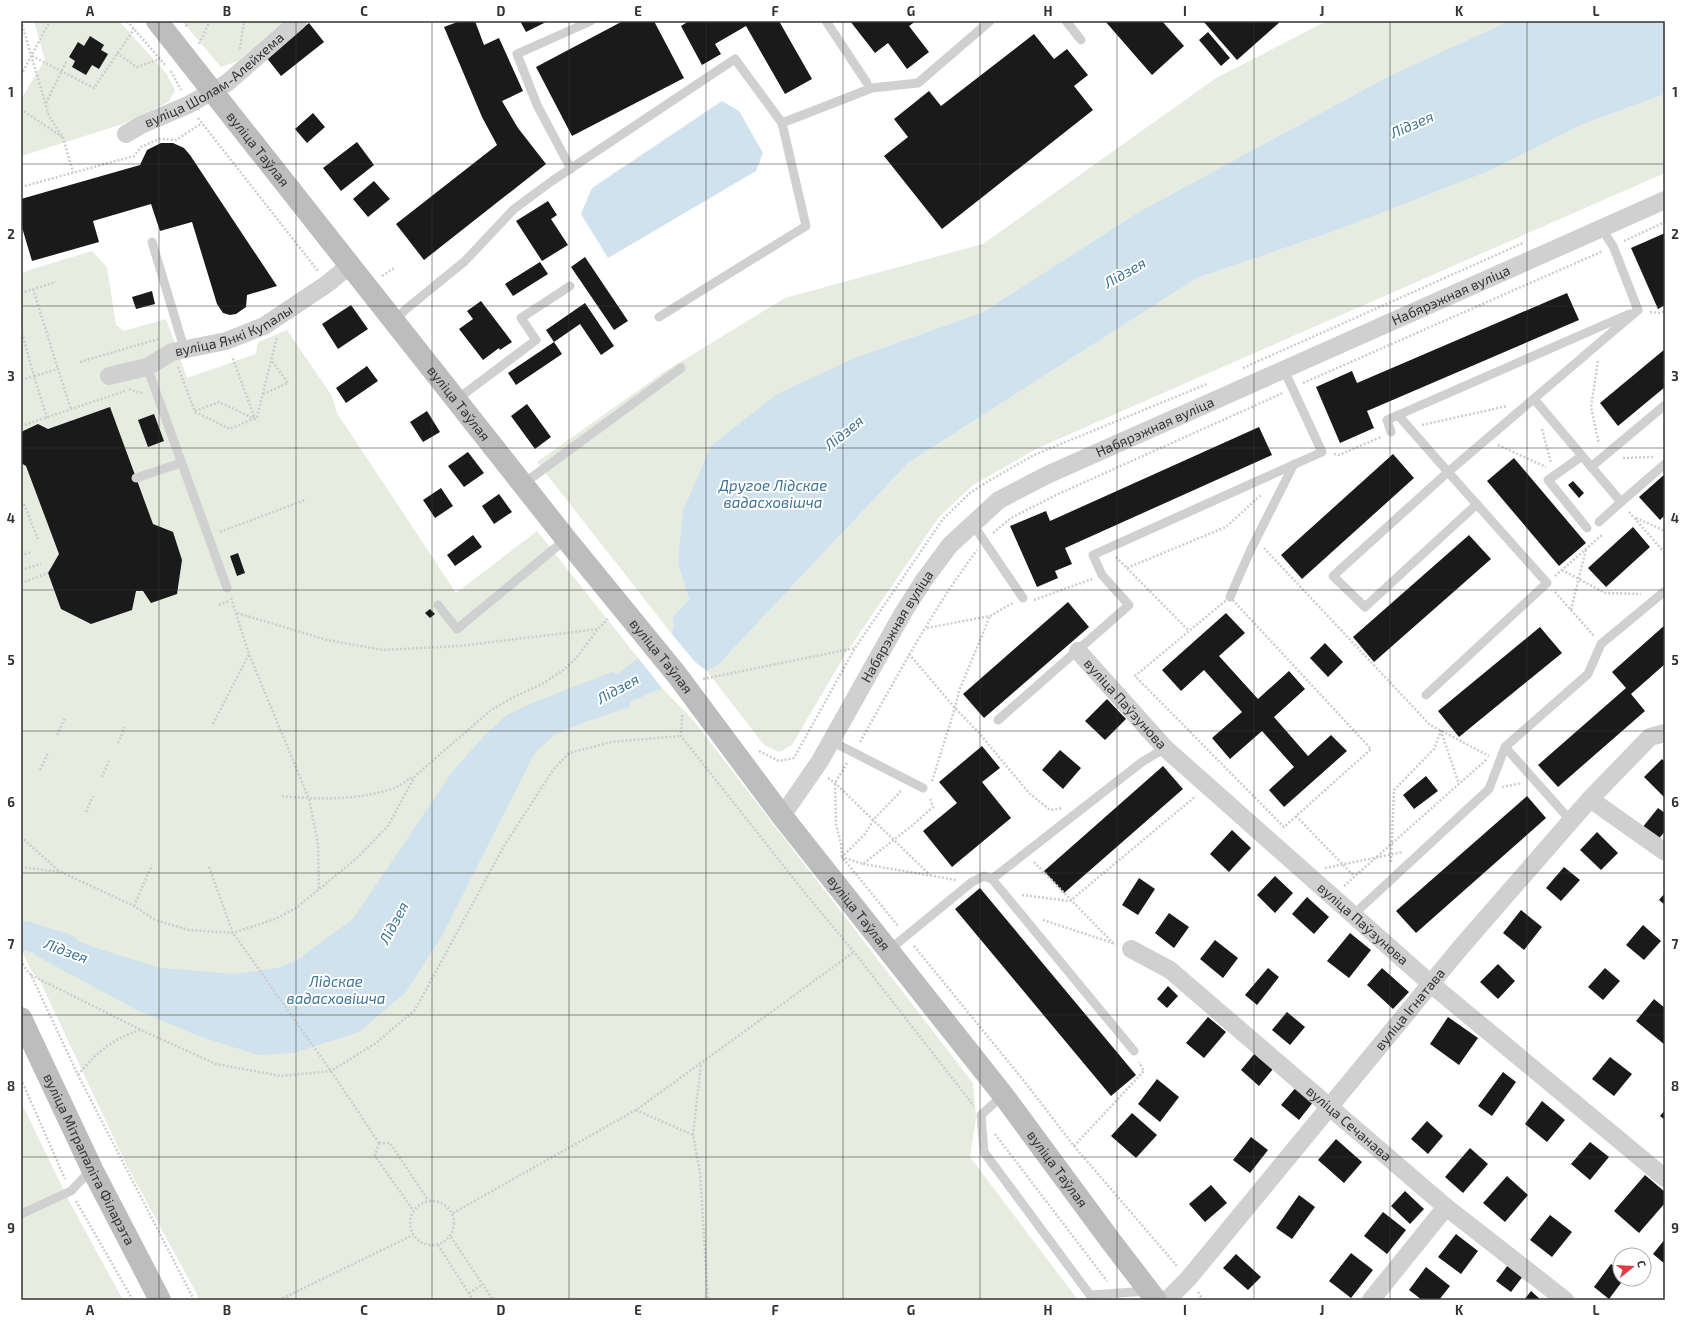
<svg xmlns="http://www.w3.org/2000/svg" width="1686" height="1321" font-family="'Exo 2',sans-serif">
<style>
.green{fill:#e6ecdf}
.water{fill:#cfe2ee}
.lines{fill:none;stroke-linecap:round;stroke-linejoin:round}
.river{stroke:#cfe2ee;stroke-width:29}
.building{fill:#1a1a1a}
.path{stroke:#cdcdcd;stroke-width:2.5;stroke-dasharray:2 2;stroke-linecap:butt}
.service{stroke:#d0d0d0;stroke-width:9}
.minor{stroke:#d0d0d0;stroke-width:18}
.secondary{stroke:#bdbdbd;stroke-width:22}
.grid{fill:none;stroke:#333;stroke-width:1;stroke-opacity:0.55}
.labels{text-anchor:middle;stroke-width:4;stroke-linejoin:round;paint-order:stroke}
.street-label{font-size:14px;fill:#333;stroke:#fff}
.water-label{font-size:15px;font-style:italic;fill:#3f7597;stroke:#fff}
.neatline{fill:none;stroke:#333;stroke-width:1.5}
.grid-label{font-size:13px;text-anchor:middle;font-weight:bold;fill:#333}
</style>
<rect width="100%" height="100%" fill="#fff"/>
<g class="green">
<polygon points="34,21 119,21 166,73 175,90 169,102 123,124 21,156 21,99 45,60"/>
<polygon points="182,21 284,21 238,61 221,67"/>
<polygon points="1327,21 1509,21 1389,76 1137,213 983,312 857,357 678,564 689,599 672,618 674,627 671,633 537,462 664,372 785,298 983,244 1216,78"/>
<polygon points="1665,94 1665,173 1038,448 973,485 939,517 846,653 792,745 779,752 764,745 707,671 718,665 908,463 1197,278 1326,234 1578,126"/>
<polygon points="92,251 107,267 116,325 124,331 166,319 187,378 256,354 258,342 287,330 332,396 337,413 456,593 537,531 662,688 693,720 973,1083 976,1117 970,1157 1078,1300 200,1300 125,1162 41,983 30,969 21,948 21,274 29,270"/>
<polygon points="21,1102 70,1203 123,1300 21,1300"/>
</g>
<g class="water">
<polygon points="1509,21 1665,21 1665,94 1578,126 1486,172 1326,234 1197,278 908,463 718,665 707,671 695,662 671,633 674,627 672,618 689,599 678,564 683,511 711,446 777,394 857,357 983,312 1137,213 1389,76"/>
<polygon points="722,101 739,111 763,153 756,171 608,258 581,214 592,188"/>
<polygon points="638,658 662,688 630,702 629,707 585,722 554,735 534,754 443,934 406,992 359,1032 293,1053 258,1055 198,1036 135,1009 35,955 22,924 56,932 96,948 161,968 233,974 278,968 297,960 353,919 453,771 484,736 507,715 532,703 612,672 617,674"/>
</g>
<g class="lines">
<polyline class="river" points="21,937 27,936 65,948"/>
</g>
<g class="building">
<polygon points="460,21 475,21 484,45 499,38 523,91 502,101 518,128 546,164 424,260 396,224 497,145 482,117 444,27"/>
<polygon points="520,21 548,21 526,32"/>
<polygon points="623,21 654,21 684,78 572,136 536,67"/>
<polygon points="689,21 779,21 812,79 785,94 746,26 715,44 721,54 702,65 681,26"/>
<polygon points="850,21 916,21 909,26 929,52 907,69 888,43 875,53"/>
<polygon points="1105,21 1162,21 1184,46 1152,75"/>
<polygon points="1203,21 1281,21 1237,60"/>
<polygon points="309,23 324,42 281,76 266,57"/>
<polygon points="1208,32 1230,58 1221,66 1199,40"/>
<polygon points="1034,34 1054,59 1067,49 1088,75 1074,86 1093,110 942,229 884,156 908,137 894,119 929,91 941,106"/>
<polygon points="90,36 104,45 101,50 108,54 99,69 92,65 86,75 72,67 75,61 69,57 78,42 84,46"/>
<polygon points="313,113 325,127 307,143 295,129"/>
<polygon points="357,142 374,165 341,191 323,168"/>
<polygon points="161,143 173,143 184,148 190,155 277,286 247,295 246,307 236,314 230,315 223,313 217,304 192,222 160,231 151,204 93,221 99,242 32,261 21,224 21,199 140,165 147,150"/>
<polygon points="374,181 390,199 368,217 353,199"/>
<polygon points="548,201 557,215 551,219 568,245 542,261 516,221"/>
<polygon points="1665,233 1665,305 1658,309 1631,248"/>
<polygon points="585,257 628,321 614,330 571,267"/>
<polygon points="540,262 548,274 513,296 505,284"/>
<polygon points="152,291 155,304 136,309 132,297"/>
<polygon points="1567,293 1579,320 1367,411 1374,428 1340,443 1316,387 1352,371 1357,383"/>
<polygon points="481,301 512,342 500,350 499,348 483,360 459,329 473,319 467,311"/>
<polygon points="585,303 614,346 601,355 580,324 554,342 546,330"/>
<polygon points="351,305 368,329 338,349 322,324"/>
<polygon points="554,342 562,354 516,385 508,373"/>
<polygon points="1665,349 1665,387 1618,426 1600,403"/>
<polygon points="367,366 378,381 346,403 336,388"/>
<polygon points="527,404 551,437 535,449 511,416"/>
<polygon points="110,407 153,524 173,532 182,560 177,594 151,603 143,591 136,591 132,610 91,624 61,609 48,573 59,554 26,466 21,463 21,435 23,431 38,424 48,429"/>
<polygon points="427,411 440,432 423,442 410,422"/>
<polygon points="154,414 164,441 148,447 138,420"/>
<polygon points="1259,427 1272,455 1065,548 1072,564 1055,571 1058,578 1037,587 1010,526 1046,511 1050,521"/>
<polygon points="468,452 484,473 464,487 448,466"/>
<polygon points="1393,454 1414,478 1302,579 1281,555"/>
<polygon points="1514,458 1586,543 1559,566 1487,481"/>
<polygon points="1665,474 1665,515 1660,520 1639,497"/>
<polygon points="1573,481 1584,493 1579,498 1568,485"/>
<polygon points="441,488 453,506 435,518 423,500"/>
<polygon points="499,494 512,512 494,524 482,506"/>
<polygon points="1633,527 1650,547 1606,587 1588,568"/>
<polygon points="473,535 482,547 455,566 447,555"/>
<polygon points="1469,535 1491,559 1374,662 1353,637"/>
<polygon points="238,553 245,573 237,576 230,556"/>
<polygon points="1068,602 1089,627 984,718 963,694"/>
<polygon points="430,609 435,614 430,618 425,613"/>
<polygon points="1226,613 1245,633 1219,656 1258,699 1289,671 1305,689 1274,717 1308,756 1331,735 1347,751 1284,807 1269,790 1294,767 1262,731 1230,759 1212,738 1242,712 1204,670 1181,691 1162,670"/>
<polygon points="1665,625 1665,664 1631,694 1645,711 1558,787 1538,765 1626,688 1612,672"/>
<polygon points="1540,627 1562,653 1459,737 1438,711"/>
<polygon points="1325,643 1343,662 1328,677 1310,658"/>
<polygon points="1107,699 1126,719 1105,740 1085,721"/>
<polygon points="982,746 1000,768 982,782 1011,818 952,867 923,831 957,803 939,782"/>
<polygon points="1060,750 1081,768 1063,789 1042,770"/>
<polygon points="1662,759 1665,762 1665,798 1644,777"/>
<polygon points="1163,766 1183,789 1064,893 1044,871"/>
<polygon points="1426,776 1438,791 1414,809 1403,795"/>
<polygon points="1527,796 1546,818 1416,933 1396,911"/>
<polygon points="1658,808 1665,813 1665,831 1658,840 1642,828"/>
<polygon points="1232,830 1251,848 1229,872 1210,854"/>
<polygon points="1597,832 1618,853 1601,870 1580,850"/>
<polygon points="1564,867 1580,880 1561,901 1546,888"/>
<polygon points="1275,876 1293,893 1275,913 1257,895"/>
<polygon points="1139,878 1155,889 1138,915 1122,905"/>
<polygon points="980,888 1136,1075 1111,1096 955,909"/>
<polygon points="1665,893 1665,905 1659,900"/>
<polygon points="1307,897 1329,917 1314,934 1292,914"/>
<polygon points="1521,910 1542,927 1524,950 1503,933"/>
<polygon points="1169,913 1189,927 1174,948 1155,933"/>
<polygon points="1643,925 1661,941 1644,960 1626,945"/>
<polygon points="1350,933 1371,950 1349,978 1327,961"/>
<polygon points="1215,940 1238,958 1223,978 1200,959"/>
<polygon points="1498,964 1515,981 1498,999 1480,982"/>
<polygon points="1268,968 1279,977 1257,1005 1245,995"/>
<polygon points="1382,968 1409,992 1393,1009 1367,985"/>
<polygon points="1605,968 1620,981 1603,1000 1588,987"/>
<polygon points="1168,986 1178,996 1167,1008 1157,999"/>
<polygon points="1654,999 1665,1008 1665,1045 1636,1021"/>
<polygon points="1287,1012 1305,1027 1290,1045 1272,1030"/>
<polygon points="1208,1017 1226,1032 1204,1058 1186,1043"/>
<polygon points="1448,1017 1478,1038 1459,1065 1430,1044"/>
<polygon points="1255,1053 1273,1069 1259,1086 1241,1070"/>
<polygon points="1610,1057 1632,1074 1614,1096 1592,1079"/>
<polygon points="1503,1072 1516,1082 1492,1116 1478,1106"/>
<polygon points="1157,1079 1179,1097 1160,1122 1138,1104"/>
<polygon points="1297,1086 1314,1101 1299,1120 1281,1105"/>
<polygon points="1542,1101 1565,1120 1547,1142 1525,1124"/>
<polygon points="1665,1110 1665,1120 1660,1116"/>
<polygon points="1132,1113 1157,1135 1136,1158 1111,1136"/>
<polygon points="1427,1121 1443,1136 1428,1154 1411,1139"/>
<polygon points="1251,1137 1268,1150 1250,1173 1233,1160"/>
<polygon points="1336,1139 1362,1162 1344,1183 1318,1160"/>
<polygon points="1590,1142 1609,1157 1590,1180 1571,1164"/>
<polygon points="1470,1148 1488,1164 1463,1193 1445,1177"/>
<polygon points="1645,1175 1665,1192 1665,1203 1639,1233 1614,1211"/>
<polygon points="1507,1176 1528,1195 1505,1222 1483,1203"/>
<polygon points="1211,1185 1227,1203 1205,1222 1189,1204"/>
<polygon points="1405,1191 1424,1209 1410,1224 1391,1206"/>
<polygon points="1299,1195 1315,1207 1292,1239 1276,1228"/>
<polygon points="1383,1212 1406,1230 1387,1254 1364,1236"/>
<polygon points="1550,1215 1572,1232 1552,1257 1530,1240"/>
<polygon points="1456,1234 1478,1251 1461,1274 1438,1257"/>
<polygon points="1665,1239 1665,1264 1653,1254"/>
<polygon points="1351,1253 1373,1270 1351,1298 1329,1281"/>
<polygon points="1236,1254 1261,1277 1248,1290 1223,1268"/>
<polygon points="1611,1264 1620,1270 1620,1279 1624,1279 1609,1299 1594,1287"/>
<polygon points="1508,1265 1523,1276 1511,1292 1496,1281"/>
<polygon points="1426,1267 1450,1286 1439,1300 1422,1300 1409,1290"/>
<polygon points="1531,1291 1541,1300 1524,1300"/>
</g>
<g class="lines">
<g class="path">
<polyline points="21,21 49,116 63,138 73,172"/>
<polyline points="127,21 166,66"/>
<polyline points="184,21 187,27"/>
<polyline points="199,44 210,21"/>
<polyline points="240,49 244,21"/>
<polyline points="117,53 137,67 160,59"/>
<polyline points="32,56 94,88 134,29"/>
<polyline points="171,71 181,90"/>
<polyline points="21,75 50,21"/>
<polyline points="46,103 67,60"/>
<polyline points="21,109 62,137"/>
<polyline points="198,118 318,271"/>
<polyline points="21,187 134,156 141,147 159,139 176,140 202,123"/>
<polyline points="1624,241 1665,222"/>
<polyline points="382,276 394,268"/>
<polyline points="33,289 58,369"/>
<polyline points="21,293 56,282"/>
<polyline points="1650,312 1660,313 1665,311"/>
<polyline points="21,329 34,376 21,380"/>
<polyline points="1598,361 1591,407 1599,444"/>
<polyline points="80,362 158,339"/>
<polyline points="178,367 195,412 230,429 257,417 277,337"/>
<polyline points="1243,368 1523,243"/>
<polyline points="1303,383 1603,251"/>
<polyline points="129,389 140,393 143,392"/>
<polyline points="263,394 288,383 272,361"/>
<polyline points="195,411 219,402 255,419 232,356"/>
<polyline points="47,418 34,376 58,369 71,409"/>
<polyline points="1422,425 1507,406"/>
<polyline points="21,426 125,391"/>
<polyline points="1542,429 1551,463"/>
<polyline points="1498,445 1546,467"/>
<polyline points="1334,454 1339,455 1381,437"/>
<polyline points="1623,458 1654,457"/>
<polyline points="24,504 38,539"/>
<polyline points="1629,512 1665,553"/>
<polyline points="1636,518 1665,531"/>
<polyline points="220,532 305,500"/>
<polyline points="993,533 1011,518 1056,495 1283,393"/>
<polyline points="1264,548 1430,725 1489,756"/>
<polyline points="21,554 23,555 31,552"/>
<polyline points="1116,557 1189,631"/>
<polyline points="1127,568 1226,527 1262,494"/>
<polyline points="21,570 41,564"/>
<polyline points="1562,570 1605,593 1641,594"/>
<polyline points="1555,576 1603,534"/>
<polyline points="21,583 48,573"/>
<polyline points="1555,592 1594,636"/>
<polygon points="1230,597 1371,749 1284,827 1135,676"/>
<polyline points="231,598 249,654 309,799 318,844 319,889"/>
<polyline points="1034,600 1092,579"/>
<polyline points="219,605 229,601"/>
<polyline points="1571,610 1586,549"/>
<polyline points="237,613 327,640 383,650 459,646 598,629"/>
<polyline points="927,628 990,616 1013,603"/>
<polyline points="909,654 955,708 979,733 1029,793 1050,810 1063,808"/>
<polyline points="703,679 855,648"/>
<polyline points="682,715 681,736 805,893 854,952 974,1106"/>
<polyline points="213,724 249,654"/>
<polyline points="57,735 65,718"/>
<path d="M860,742C897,677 932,610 977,550"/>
<polyline points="118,743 125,727"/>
<polyline points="759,751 779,761 794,758 855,648 943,519 970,493 987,482 1034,455 1207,384"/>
<polyline points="847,763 835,783 836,824 841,844 842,857 898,926"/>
<polyline points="40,770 48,753"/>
<polyline points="102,777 109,761"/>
<polyline points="828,778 835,783 930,875"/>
<polyline points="932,781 955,708 959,691 990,616"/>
<polyline points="1502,787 1522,783"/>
<polyline points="901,791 874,819 865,834 842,857 863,864 914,824 933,807 930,798"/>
<path d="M282,796C318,800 359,800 395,788C401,785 407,780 413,777"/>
<polyline points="86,812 93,796"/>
<polyline points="1296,816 1354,876"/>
<polyline points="21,837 60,872"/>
<polyline points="1034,862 1113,943 1116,944"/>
<polyline points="1391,862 1394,790 1434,749 1441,731 1459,784"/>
<polyline points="863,864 956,880"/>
<polyline points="21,867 61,872 134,906 155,920 189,930 233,933 275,919 296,908 357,858 388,826 415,776 491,710 514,697 542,684 565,669 577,657 598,629 608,619"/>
<polyline points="209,867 233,933 331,1071 379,1143"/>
<polyline points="1325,868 1403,852"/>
<polyline points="1344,886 1487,759"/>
<polyline points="1022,895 1070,901 1196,796"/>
<polyline points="134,906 152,865"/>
<polyline points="1043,920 1113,943"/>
<polyline points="914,946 1024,1081 1074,1146 1177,1266"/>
<polyline points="21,960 25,968 31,975 78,1075 194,1300"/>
<polyline points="31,975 141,1030 216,1064 281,1076 331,1071 376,1043 415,1010 504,846 553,770 569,753 611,742 681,736"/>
<path d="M78,1075C98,1051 111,1040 140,1030"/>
<polyline points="21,1079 65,1179"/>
<polyline points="636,1110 693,1135 700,1172 708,1300"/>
<polyline points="995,1134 1107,1281"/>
<polyline points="693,1135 701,1064"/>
<polyline points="379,1143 375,1156 413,1210"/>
<polyline points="379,1143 390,1143 428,1200"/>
<polyline points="1074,1146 1144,1071 1139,1062"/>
<circle cx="432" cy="1223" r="22"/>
<polyline points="76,1201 133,1300"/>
<polyline points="453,1213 636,1110 854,952"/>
<polyline points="451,1237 493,1300"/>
<polyline points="438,1245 473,1300"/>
<polyline points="1198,1292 1203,1300"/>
<polyline points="469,1293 482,1285"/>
<polyline points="279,1300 413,1235"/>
</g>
<g class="service">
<polyline points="826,21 867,83"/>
<polyline points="1066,21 1081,40"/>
<polyline points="571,169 537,105 517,54 591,21"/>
<polyline points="1601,228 1613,246 1638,310"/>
<polyline points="152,242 184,348"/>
<polyline points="659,317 806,226 782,123 872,88 918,83 990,21"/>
<polyline points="394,322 405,310 465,261 514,209 552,181 735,59 782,123"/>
<polyline points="147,367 227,588"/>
<polyline points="1534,399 1621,502 1665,464"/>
<polyline points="456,400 536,340 521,318 570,286"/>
<polyline points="1398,415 1448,472 1333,576 1365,607 1477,504"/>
<polyline points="1391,432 1387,420 1629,314"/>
<polyline points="1582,456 1548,480 1587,528"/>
<polyline points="1591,467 1665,405"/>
<polyline points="136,478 181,463"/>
<polyline points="523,484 681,368"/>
<polyline points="1599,522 1621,502"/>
<polyline points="972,523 1023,598"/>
<polyline points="1230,597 1251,549 1294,464"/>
<polyline points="438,605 457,629 566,539"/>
<polyline points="1426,695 1547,583 1448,472 1638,310"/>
<polyline points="998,720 1129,605 1102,575 1093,555 1322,452 1284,370"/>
<polyline points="831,741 923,788"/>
<polyline points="1505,747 1571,821"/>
<polyline points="992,879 1142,762 1165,748"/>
<polyline points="1353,915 1489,789 1505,747 1588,674 1601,644 1665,591"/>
<polyline points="889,950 972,882 984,876 992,879 1134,1051"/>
<polyline points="1003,1095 981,1115 984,1152 1090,1295 1147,1291"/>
<polyline points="21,1214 71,1191 92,1169"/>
</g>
<g class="minor">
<path id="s1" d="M126,134L141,125L188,105L227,83L298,21"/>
<path id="s2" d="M109,376L147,367L172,352L226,341L264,326L327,284L350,265"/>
<path id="s3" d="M1078,651L1165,748L1431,984L1665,1178"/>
<polyline points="1590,799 1665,852"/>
<path id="s4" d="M782,816L820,761L903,613L924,580L950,545L999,500L1047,475L1665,200"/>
<path id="s5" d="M1131,949L1170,970L1446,1207L1565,1300"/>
<path id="s6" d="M1167,1300L1188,1279L1461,947L1590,799L1650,737L1665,733"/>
<polyline points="1371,1300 1446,1207"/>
</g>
<g class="secondary">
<path id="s7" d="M157,21L566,539L677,675L782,816L1003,1095L1110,1240L1156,1300"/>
<path id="s8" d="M21,1018L92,1169L160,1300"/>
</g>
</g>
<path class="grid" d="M159,21V1300M296,21V1300M432,21V1300M569,21V1300M706,21V1300M843,21V1300M980,21V1300M1117,21V1300M1254,21V1300M1390,21V1300M1527,21V1300M21,164H1665M21,306H1665M21,448H1665M21,590H1665M21,731H1665M21,873H1665M21,1015H1665M21,1157H1665"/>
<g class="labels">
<g class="street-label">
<text dy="5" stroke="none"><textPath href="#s1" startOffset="104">вуліца Шолам-Алейхема</textPath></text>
<text dy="5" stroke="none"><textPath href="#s7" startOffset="163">вуліца Таўлая</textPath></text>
<text dy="5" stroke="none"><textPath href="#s4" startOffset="882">Набярэжная вуліца</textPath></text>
<text dy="5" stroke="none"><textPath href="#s2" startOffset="134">вуліца Янкі Купалы</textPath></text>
<text dy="5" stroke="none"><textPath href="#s7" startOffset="487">вуліца Таўлая</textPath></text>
<text dy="5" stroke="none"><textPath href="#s4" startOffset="558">Набярэжная вуліца</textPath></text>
<text dy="5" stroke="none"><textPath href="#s4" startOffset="222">Набярэжная вуліца</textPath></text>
<text dy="5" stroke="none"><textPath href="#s7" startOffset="811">вуліца Таўлая</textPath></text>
<text dy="5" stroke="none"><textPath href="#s3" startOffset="71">вуліца Паўзунова</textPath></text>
<text dy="5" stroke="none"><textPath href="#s7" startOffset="1135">вуліца Таўлая</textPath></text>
<text dy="5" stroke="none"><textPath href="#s3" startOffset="395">вуліца Паўзунова</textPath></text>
<text dy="5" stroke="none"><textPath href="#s6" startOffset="379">вуліца Ігнатава</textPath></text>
<text dy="5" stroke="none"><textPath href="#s5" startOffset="280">вуліца Сечанава</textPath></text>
<text dy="5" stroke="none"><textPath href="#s8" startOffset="157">вуліца Мітрапаліта Філарэта</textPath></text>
<text dy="5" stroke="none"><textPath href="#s7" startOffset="1459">вуліца Таўлая</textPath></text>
</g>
<g class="water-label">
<text transform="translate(1412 125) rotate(-24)" y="5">Лідзея</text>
<text transform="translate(1125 273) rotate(-30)" y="5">Лідзея</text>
<text transform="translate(844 433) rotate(-39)" y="5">Лідзея</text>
<text x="773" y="491">Другое Лідскае<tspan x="773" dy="17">вадасховішча</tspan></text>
<text transform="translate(618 689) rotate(-29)" y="5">Лідзея</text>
<text transform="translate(394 923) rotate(-62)" y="5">Лідзея</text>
<text transform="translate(66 951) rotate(20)" y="5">Лідзея</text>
<text x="336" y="987">Лідскае<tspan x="336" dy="17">вадасховішча</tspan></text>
</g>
</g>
<rect width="1686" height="1321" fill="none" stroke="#ffffff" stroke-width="44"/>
<g transform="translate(1632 1267) rotate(72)"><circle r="19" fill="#ffffff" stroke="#adadad"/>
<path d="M0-3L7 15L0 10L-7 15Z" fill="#e63946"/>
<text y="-6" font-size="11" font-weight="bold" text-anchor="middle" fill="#333333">С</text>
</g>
<rect x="22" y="22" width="1642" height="1277" class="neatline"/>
<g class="grid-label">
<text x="90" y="16">A</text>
<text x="227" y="16">B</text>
<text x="364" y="16">C</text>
<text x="501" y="16">D</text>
<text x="638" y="16">E</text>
<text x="775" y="16">F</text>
<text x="911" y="16">G</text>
<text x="1048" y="16">H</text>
<text x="1185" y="16">I</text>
<text x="1322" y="16">J</text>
<text x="1459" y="16">K</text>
<text x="1596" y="16">L</text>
<text x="11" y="97">1</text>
<text x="1675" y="97">1</text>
<text x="11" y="239">2</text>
<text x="1675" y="239">2</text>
<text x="11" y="381">3</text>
<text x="1675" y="381">3</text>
<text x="11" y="523">4</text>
<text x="1675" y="523">4</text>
<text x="11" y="665">5</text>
<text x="1675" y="665">5</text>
<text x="11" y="807">6</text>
<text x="1675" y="807">6</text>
<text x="11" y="949">7</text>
<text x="1675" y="949">7</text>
<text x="11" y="1091">8</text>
<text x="1675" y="1091">8</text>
<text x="11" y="1233">9</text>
<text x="1675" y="1233">9</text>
<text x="90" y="1315">A</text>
<text x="227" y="1315">B</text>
<text x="364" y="1315">C</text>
<text x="501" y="1315">D</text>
<text x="638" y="1315">E</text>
<text x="775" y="1315">F</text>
<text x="911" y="1315">G</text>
<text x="1048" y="1315">H</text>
<text x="1185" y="1315">I</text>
<text x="1322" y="1315">J</text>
<text x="1459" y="1315">K</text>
<text x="1596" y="1315">L</text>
</g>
</svg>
